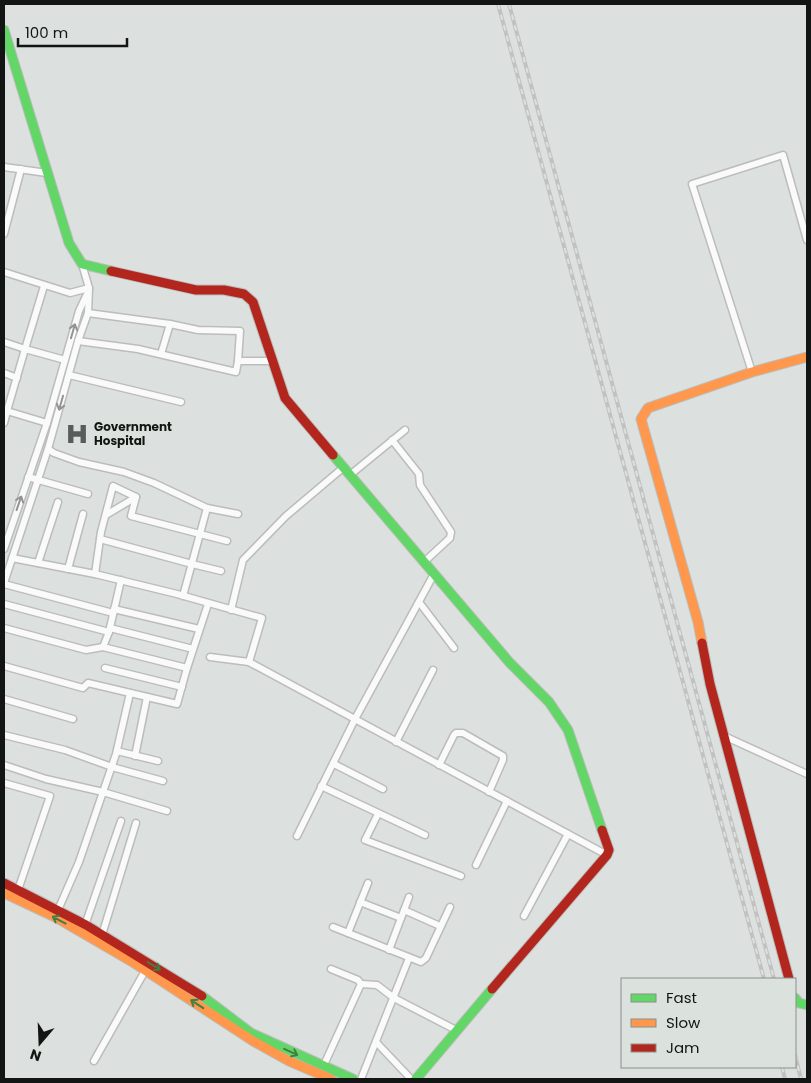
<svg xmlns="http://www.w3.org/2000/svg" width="811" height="1083" font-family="Poppins,sans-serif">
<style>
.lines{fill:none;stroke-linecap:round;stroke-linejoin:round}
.street-casing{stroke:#bbbdbb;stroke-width:9}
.fast-casing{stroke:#bbbdbb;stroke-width:11}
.slow-casing{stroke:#bbbdbb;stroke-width:11}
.jam-casing{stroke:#bbbdbb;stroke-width:11}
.street{stroke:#fafafa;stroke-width:6}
.fast{stroke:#63d668;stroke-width:9}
.slow{stroke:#ff974d;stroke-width:9}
.jam{stroke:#b3261e;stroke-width:9}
.rail-casing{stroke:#c1c1c1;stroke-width:4}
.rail{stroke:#dbe1dd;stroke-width:2;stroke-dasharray:5.5;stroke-linecap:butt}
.oneway{stroke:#929392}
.oneway2{stroke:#3f7f42}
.labels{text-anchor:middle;stroke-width:4.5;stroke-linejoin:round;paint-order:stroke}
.poi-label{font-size:12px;font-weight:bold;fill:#131514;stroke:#dbe1dd;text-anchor:start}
</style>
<rect width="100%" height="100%" fill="#dce0de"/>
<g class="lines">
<defs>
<g id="street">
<polyline points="4,167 47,173"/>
<polyline points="4,234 21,169"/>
<polyline points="4,272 70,293 89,288"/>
<polyline points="88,313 170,324 198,330 240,331 238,361 272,361"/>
<polyline points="78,341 138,349 236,372 238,361"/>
<polyline points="4,342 25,349 44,286"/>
<polyline points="161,354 170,324"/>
<polyline points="752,372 692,184 783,155 807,240"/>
<polyline points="4,373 17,378"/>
<polyline points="69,375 181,402"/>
<polyline points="4,423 7,411 5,410"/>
<polyline points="47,423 7,411 25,349 65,360"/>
<polyline points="392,440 419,474 420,485 451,532 450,538 424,562"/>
<polyline points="48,449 54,453 79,462 124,472 154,483 207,508 238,514"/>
<polyline points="350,475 405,430"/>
<polyline points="28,477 88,494"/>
<polyline points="106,515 136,497"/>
<polyline points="100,539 192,564 221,571"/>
<polyline points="4,549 47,423 79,311 88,292"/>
<polyline points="12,558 95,574 177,594 262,618 249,662"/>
<polyline points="38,563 58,502"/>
<polyline points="68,569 83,514"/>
<polyline points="95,574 101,532 113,486 136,497 131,516 227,541"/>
<polyline points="4,583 48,449 78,341 88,313 89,288 82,264"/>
<polyline points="4,584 113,613"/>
<polyline points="183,596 207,508"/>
<polyline points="419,602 454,648"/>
<polyline points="4,604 109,632"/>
<polyline points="114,609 199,629"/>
<polyline points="231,610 243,560 286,516 344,467"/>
<polyline points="4,628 86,650 103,647"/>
<polyline points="110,628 193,649"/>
<polyline points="210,657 249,662 607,855"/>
<polyline points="4,666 83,688 88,683 177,704 187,668 103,647 109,632 121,580"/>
<polyline points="105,668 182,687"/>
<polyline points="187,668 208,604"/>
<polyline points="4,699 73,719"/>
<polyline points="4,735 65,750 112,767 163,781"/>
<polyline points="724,736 807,774"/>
<polyline points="396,742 433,670"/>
<polyline points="117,751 158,761"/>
<polyline points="135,756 147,697"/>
<polyline points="334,764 383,789"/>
<polyline points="4,765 46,779 103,792 167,811"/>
<polyline points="439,765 454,735 456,733 463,733 503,756 503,760 489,792"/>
<polyline points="4,783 50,796 18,890"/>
<polyline points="321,786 425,835"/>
<polyline points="378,814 365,840 461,876"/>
<polyline points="297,836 355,719 434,574"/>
<polyline points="476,865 507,801"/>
<polyline points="360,902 401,918"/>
<polyline points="58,910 79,862 116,754 130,693"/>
<polyline points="404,910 440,926"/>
<polyline points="524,916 568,834"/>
<polyline points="333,927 421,962 426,958 450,907"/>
<polyline points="84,928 121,821"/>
<polyline points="348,933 368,883"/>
<polyline points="102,935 136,823"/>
<polyline points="389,950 409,897"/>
<polyline points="361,984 377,985 394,998 456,1030"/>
<polyline points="376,1042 411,1079"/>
<polyline points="94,1061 145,971"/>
<polyline points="323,1067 361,984 358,980 331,969"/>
<polyline points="361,1079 409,958"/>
</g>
<g id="fast">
<polyline points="4,30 69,243 82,264 111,271"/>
<polyline points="333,455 510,663 549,702 568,730 602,830"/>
<polyline points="202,996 251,1033 353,1079"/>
<polyline points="795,998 799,1003 807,1005"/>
<polyline points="416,1079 492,989"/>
</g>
<g id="slow">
<polyline points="702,643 698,622 641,419 648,408 752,372 807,357"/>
<polyline points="4,893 57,918 131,961 253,1041 289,1061 331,1079"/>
</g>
<g id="jam">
<polyline points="111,271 196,290 224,290 244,294 253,302 285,398 333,455"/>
<polyline points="702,643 710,684 789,979"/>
<polyline points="4,883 86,925 202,996"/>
<polyline points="492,989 607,855 609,850 602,830"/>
</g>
</defs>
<use href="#street" class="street-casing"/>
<use href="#fast" class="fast-casing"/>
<use href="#slow" class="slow-casing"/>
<use href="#jam" class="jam-casing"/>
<use href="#street" class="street"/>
<use href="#fast" class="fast"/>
<use href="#slow" class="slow"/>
<use href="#jam" class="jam"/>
<defs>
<g id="rail">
<polyline points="498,4 764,979"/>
<polyline points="509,4 774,979"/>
<polyline points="795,1055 801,1079"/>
<polyline points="782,1067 785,1079"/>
</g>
</defs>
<use href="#rail" class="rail-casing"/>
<use href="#rail" class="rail"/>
</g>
<defs><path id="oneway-shaft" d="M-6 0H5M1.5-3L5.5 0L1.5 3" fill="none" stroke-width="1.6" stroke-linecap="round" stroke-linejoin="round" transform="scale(1.25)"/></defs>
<g class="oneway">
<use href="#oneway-shaft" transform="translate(73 331) rotate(-74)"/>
<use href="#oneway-shaft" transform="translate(61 403) rotate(106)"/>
<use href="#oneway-shaft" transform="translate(19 503) rotate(-71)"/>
</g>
<g class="oneway2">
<use href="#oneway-shaft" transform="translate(59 920) rotate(-152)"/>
<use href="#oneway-shaft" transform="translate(154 966) rotate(31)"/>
<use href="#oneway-shaft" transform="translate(197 1004) rotate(-147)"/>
<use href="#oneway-shaft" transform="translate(291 1052) rotate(25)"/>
</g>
<defs>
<symbol id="hospital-bare" viewBox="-9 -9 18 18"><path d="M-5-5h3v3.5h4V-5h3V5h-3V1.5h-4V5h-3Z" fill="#595c5b" stroke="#dbe1dd" stroke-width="2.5" paint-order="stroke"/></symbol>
</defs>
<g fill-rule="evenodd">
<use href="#hospital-bare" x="61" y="418" width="32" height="32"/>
</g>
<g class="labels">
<g class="poi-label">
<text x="94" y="431">Government<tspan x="94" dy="14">Hospital</tspan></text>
</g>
</g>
<rect width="811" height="1083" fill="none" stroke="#131514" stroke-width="10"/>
<rect x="621" y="978" width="175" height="90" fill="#dbe1dd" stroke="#8b8f8d"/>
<rect x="631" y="994" width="25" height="8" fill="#63d668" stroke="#8b8f8d"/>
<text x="666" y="1003" font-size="15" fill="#131514">Fast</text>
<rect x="631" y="1019" width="25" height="8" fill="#ff974d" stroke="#8b8f8d"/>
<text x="666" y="1028" font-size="15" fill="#131514">Slow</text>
<rect x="631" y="1044" width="25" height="8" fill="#b3261e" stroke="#8b8f8d"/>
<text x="666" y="1053" font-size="15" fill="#131514">Jam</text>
<g transform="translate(40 1043) rotate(199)" stroke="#dbe1dd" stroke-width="4" paint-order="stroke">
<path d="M0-4L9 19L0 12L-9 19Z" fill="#131514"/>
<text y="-8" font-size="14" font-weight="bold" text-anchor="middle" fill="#131514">N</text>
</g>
<path d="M18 38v8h109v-8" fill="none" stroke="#131514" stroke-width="2.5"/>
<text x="25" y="38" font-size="15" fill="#131514" stroke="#dbe1dd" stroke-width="4" paint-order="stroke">100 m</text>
</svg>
